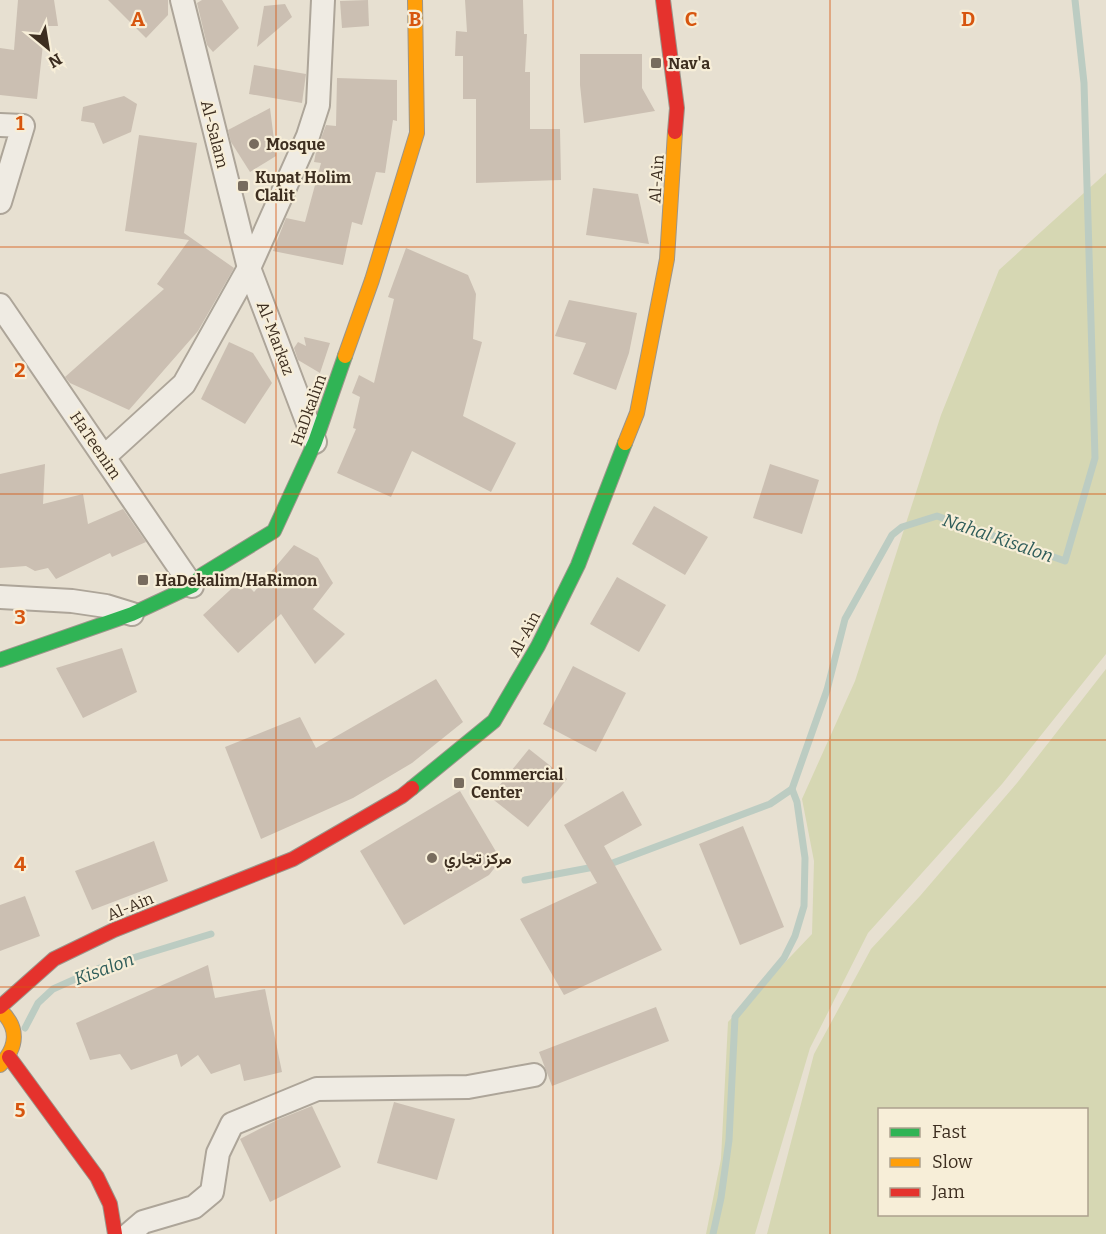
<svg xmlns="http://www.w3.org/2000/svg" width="1106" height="1234" font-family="Bitter,Vazirmatn,serif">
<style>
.green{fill:#d6d7b3;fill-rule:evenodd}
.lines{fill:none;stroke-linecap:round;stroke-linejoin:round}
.stream{stroke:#bcccc2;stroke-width:7}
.building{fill:#cbbfb2}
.street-casing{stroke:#ada599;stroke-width:26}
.fast-casing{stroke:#9c958a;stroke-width:16}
.slow-casing{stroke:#9c958a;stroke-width:16}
.jam-casing{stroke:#9c958a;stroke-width:16}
.street{stroke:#efebe3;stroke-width:22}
.fast{stroke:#30b455;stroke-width:14}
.slow{stroke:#ff9f0a;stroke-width:14}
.jam{stroke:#e5322d;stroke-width:14}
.grid{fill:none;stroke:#d7550e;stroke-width:1.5;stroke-opacity:0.55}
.poi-dot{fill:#786c5e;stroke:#f7eed8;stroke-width:2}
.labels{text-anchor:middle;stroke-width:4.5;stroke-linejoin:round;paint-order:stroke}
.poi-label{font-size:16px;font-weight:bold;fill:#3d2e20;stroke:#f7eed8;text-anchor:start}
.street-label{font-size:16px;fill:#3d2e20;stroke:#f7eed8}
.water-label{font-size:18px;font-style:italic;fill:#2f5d5a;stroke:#f7eed8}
.grid-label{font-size:20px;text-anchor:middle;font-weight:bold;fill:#d7550e;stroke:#f7eed8;stroke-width:4.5;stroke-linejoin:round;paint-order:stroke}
</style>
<rect width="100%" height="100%" fill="#e7e0d1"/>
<g class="green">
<polygon points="1106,173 1106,654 1002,784 868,933 810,1048 755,1234 706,1234 721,1159 728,1022 812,934 814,861 802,799 855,681 941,415 999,270"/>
<path d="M1106,669V1234H767L814,1054L871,949L920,896L1017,783ZM880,1110H1086V1214H880Z"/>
</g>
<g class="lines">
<g class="stream">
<polyline points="525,880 610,864 770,804 792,789 827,690 845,619 892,535 902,527 937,516 1065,561 1095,458 1084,83 1075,0"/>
<polyline points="25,1028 38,1003 53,989 100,968 211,934"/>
<polyline points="713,1234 721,1198 729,1140 735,1017 784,958 795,936 804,906 805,858 797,802 792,789"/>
</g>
</g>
<g class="building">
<polygon points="18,0 54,0 58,26 45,26 37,99 0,95 0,48 14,50"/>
<polygon points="108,0 168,0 168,15 146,38"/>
<polygon points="202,0 222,0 239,28 213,52 207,45 197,3"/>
<polygon points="368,0 369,26 342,28 340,1"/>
<polygon points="465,0 523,0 524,34 527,34 525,72 530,72 530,129 560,129 561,180 476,183 476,99 463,99 463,56 455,56 456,31 467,32"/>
<polygon points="285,4 292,17 257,47 264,6"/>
<polygon points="580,54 642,54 642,88 655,111 584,123 580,85"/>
<polygon points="254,65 306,74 302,103 249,94"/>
<polygon points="337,78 397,80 397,121 393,120 385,173 376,172 362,225 352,222 343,265 273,251 286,218 305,222 321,163 314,162 316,152 326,125 336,126"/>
<polygon points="124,96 137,104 131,132 103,144 94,123 81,121 83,107"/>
<polygon points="270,108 276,156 250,172 231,142 228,130"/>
<polygon points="139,135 197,143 184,233 234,268 198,331 129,410 70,383 65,377 164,289 157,284 189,240 125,231"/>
<polygon points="593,188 638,194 649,244 586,235"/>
<polygon points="406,248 468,275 476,294 473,339 482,342 463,416 516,443 491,492 412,451 391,497 337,473 356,429 353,428 360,397 352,393 359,375 374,383 394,299 388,297"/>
<polygon points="569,300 637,313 629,353 616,390 573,374 586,343 555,336"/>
<polygon points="304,337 330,343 320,373 298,360 294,348 298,342 306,346"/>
<polygon points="229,342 253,353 272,383 245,424 201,399"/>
<polygon points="45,464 43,504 83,494 88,524 123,509 146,542 112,557 110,553 56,579 48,568 35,571 26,566 0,568 0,474"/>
<polygon points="770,464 819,480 802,534 753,518"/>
<polygon points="654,506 708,537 685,575 632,544"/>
<polygon points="294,545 318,558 333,583 313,609 345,634 315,664 281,614 238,653 203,615 242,579 254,592"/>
<polygon points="617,577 666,605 639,652 590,624"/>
<polygon points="122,648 137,692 83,718 56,668"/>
<polygon points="573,666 626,693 596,752 543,724"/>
<polygon points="436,679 463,722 412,763 353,798 261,839 225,747 300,717 316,748"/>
<polygon points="529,749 567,779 528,827 490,797"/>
<polygon points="460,791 501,860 489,875 404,925 360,851"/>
<polygon points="623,791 642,825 604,846 662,950 564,995 520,919 597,883 564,825"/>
<polygon points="743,826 784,927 740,945 699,844"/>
<polygon points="154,841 168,881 92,910 75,871"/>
<polygon points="25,896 40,936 0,951 0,905"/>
<polygon points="208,965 215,998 265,989 282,1072 244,1081 240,1064 211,1074 198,1055 181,1067 177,1054 131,1070 120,1054 90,1060 76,1023"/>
<polygon points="656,1007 669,1041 552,1086 539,1052"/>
<polygon points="394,1102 455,1119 437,1180 377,1163"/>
<polygon points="312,1106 341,1167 270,1202 240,1139 277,1120"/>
</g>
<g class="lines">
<defs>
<g id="street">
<polyline points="182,0 249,268 315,442"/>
<polyline points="0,125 23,126 0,202"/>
<polyline points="0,305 192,586"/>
<polyline points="104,457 184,384 249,268 308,136 318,105 323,0"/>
<polyline points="0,597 72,601 106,606 132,614"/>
<polyline points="129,1234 143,1222 194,1207 212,1192 218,1153 232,1124 317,1089 468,1087 534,1075"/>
</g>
<g id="fast">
<polyline points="0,660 132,614 192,586 202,575 274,531 315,442 345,356"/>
<polyline points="412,788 494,721 538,646 578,565 625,443"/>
</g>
<g id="slow">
<polyline points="345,356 372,280 417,133 415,0"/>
<polyline points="625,443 637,413 667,259 675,132"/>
<path d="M0,1010C19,1027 18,1047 0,1065"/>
</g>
<g id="jam">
<polyline points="663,0 677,108 675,132"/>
<polyline points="0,1007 54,959 114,930 293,859 402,796 412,788"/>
<polyline points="9,1057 97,1177 110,1204 115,1234"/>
</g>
</defs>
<use href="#street" class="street-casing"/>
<use href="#fast" class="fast-casing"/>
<use href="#slow" class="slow-casing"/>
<use href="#jam" class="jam-casing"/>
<use href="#street" class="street"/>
<use href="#fast" class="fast"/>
<use href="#slow" class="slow"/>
<use href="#jam" class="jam"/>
</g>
<path class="grid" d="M276,0V1234M553,0V1234M830,0V1234M0,247H1106M0,494H1106M0,740H1106M0,987H1106"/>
<g class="poi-dot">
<rect x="650" y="57" width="12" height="12" rx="3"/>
<circle cx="254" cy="144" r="6"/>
<rect x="237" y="180" width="12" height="12" rx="3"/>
<rect x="137" y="574" width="12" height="12" rx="3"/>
<rect x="453" y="777" width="12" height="12" rx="3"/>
<circle cx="432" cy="858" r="6"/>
</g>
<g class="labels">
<g class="poi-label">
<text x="668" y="69">Nav'a</text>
<text x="266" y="150">Mosque</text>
<text x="255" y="183">Kupat Holim<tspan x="255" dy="18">Clalit</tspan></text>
<text x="155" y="586">HaDekalim/HaRimon</text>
<text x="471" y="780">Commercial<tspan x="471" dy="18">Center</tspan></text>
<text x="444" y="864">مركز تجاري</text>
</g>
<g class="street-label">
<text transform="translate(215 134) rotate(76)" y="6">Al-Salam</text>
<text transform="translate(656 179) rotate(-86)" y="6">Al-Ain</text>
<text transform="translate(276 338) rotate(69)" y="6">Al-Markaz</text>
<text transform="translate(308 410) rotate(-70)" y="6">HaDkalim</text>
<text transform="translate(96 445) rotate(56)" y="6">HaTeenim</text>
<text transform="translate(524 634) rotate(-62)" y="6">Al-Ain</text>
<text transform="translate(130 906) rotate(-22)" y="6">Al-Ain</text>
</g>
<g class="water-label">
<text transform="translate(998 538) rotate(19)" y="6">Nahal Kisalon</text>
<text transform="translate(104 969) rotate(-20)" y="6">Kisalon</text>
</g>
</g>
<g class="grid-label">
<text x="138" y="26">A</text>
<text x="415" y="26">B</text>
<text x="691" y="26">C</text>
<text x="968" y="26">D</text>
<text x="20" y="130">1</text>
<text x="20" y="377">2</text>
<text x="20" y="624">3</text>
<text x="20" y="871">4</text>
<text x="20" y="1117">5</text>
</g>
<rect x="878" y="1108" width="210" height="108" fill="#f7eed8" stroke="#ada18e" stroke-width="1.5"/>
<rect x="890" y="1128" width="30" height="9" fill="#30b455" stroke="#ada18e" stroke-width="1.5"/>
<text x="932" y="1138" font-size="18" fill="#3d2e20">Fast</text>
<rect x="890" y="1158" width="30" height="9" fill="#ff9f0a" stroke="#ada18e" stroke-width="1.5"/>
<text x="932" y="1168" font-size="18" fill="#3d2e20">Slow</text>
<rect x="890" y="1188" width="30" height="9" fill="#e5322d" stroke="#ada18e" stroke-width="1.5"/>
<text x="932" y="1198" font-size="18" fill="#3d2e20">Jam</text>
<g transform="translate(48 48) rotate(150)" stroke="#f7eed8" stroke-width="4.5" paint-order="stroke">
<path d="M0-4.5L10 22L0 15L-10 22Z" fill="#3d2e20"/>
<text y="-9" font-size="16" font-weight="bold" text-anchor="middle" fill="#3d2e20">N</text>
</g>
</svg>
